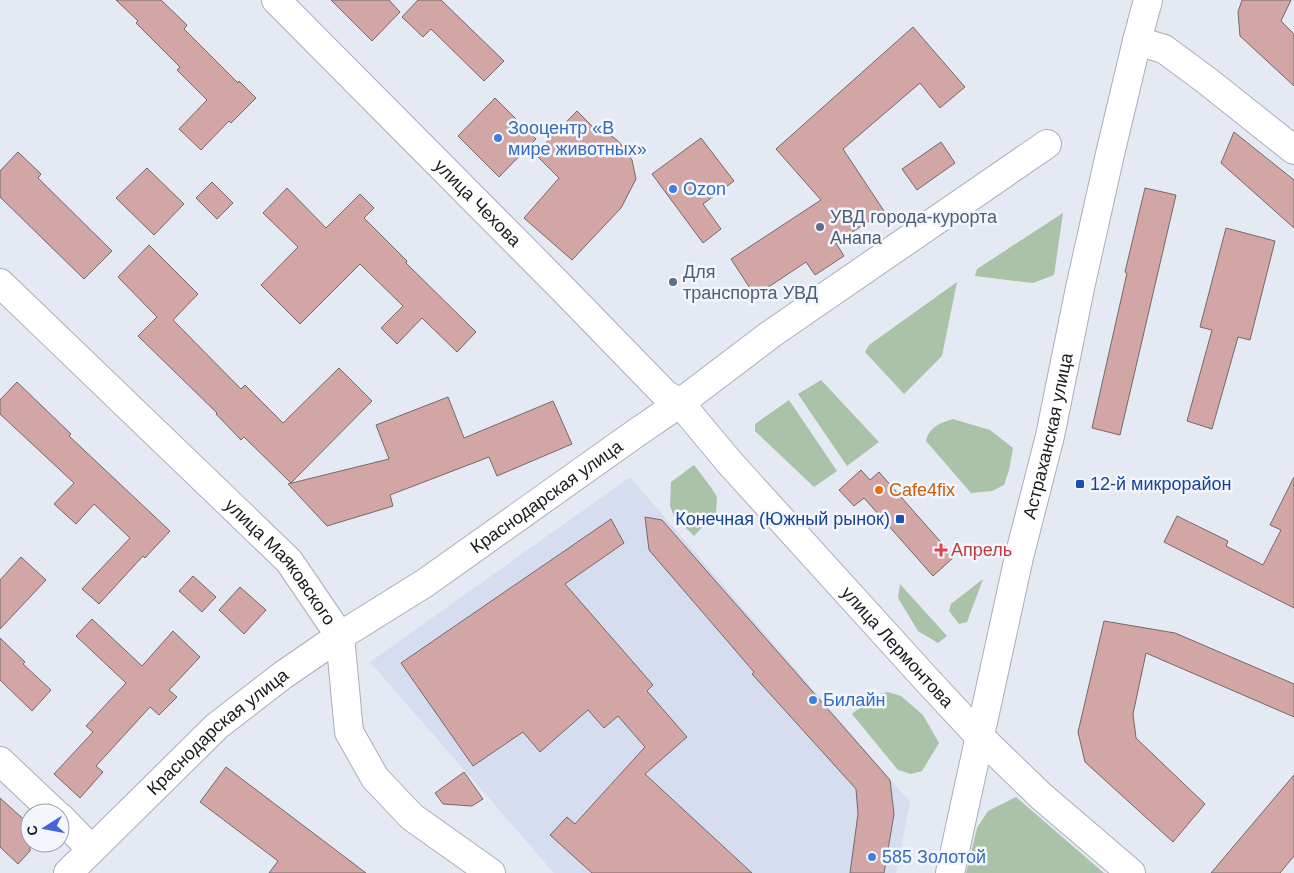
<svg xmlns="http://www.w3.org/2000/svg" width="1294" height="873" font-family="Helvetica,sans-serif">
<style>
.built{fill:#d7ddf0}
.green{fill:#aac2a8}
.building{fill:#d2a6a5;stroke:#756867}
.lines{fill:none;stroke-linecap:round;stroke-linejoin:round}
.minor-casing{stroke:#aaaeb9;stroke-width:30}
.minor{stroke:#fff;stroke-width:28}
.shop-dot{fill:#3f7fe0;stroke:#f3f6fd;stroke-width:2}
.service-dot{fill:#5c6f8a;stroke:#f3f6fd;stroke-width:2}
.transit-dot{fill:#1a4fb4;stroke:#f3f6fd;stroke-width:2}
.food-dot{fill:#e8710a;stroke:#f3f6fd;stroke-width:2}
.health-dot{fill:#e0444e;stroke:#f3f6fd;stroke-width:2}
.labels{text-anchor:middle;stroke-width:5;stroke-linejoin:round;paint-order:stroke}
.shop-label{font-size:18px;fill:#366cbe;stroke:#f3f6fd;text-anchor:start}
.street-label{font-size:18px;fill:#1a1c20;stroke:#f3f6fd}
.service-label{font-size:18px;fill:#4e5e75;stroke:#f3f6fd;text-anchor:start}
.transit-label{font-size:18px;fill:#164399;stroke:#f3f6fd;text-anchor:start}
.food-label{font-size:18px;fill:#c56008;stroke:#f3f6fd;text-anchor:start}
.health-label{font-size:18px;fill:#be3a42;stroke:#f3f6fd;text-anchor:start}
</style>
<rect width="100%" height="100%" fill="#e5e9f4"/>
<polygon class="built" points="630,477 910,802 896,873 554,873 370,662"/>
<g class="green">
<polygon points="1063,213 1054,275 1033,283 975,276 977,269"/>
<polygon points="957,282 942,356 904,394 865,352 869,345"/>
<polygon points="821,380 879,442 847,466 798,394"/>
<polygon points="789,400 837,471 814,487 755,431 755,424"/>
<path d="M953,419L990,430L1013,448L1009,470L1004,485L992,491L971,493L926,441C929,427 940,423 953,419Z"/>
<polygon points="694,465 710,486 717,497 716,513 694,536 674,516 670,506 671,482"/>
<polygon points="983,579 967,622 959,624 949,611 951,604"/>
<polygon points="900,584 947,636 938,643 918,631 898,598"/>
<polygon points="888,692 901,696 923,715 939,743 922,771 911,774 898,770 852,714 875,695"/>
<polygon points="1016,797 1104,873 966,873 977,828 988,811"/>
</g>
<g class="building">
<polygon points="116,0 161,0 187,25 184,29 238,83 239,81 256,98 231,123 229,121 201,150 179,129 207,100 177,70 180,67 136,23 138,21"/>
<polygon points="331,0 389,0 400,12 372,41"/>
<polygon points="418,0 441,0 504,61 484,81 431,29 423,37 402,17"/>
<polygon points="1242,0 1291,0 1281,21 1294,34 1294,86 1240,36 1238,12"/>
<polygon points="913,27 965,87 940,108 920,83 843,149 884,211 836,243 844,256 815,275 806,262 755,296 731,259 821,200 776,149"/>
<polygon points="495,98 536,139 499,177 458,136"/>
<polygon points="577,111 598,132 602,128 619,142 632,160 636,179 621,208 572,260 524,218 559,178 535,154"/>
<polygon points="1234,132 1294,180 1294,228 1221,163"/>
<polygon points="701,138 734,181 703,204 721,229 703,243 652,174"/>
<polygon points="941,142 955,163 917,190 902,169"/>
<polygon points="18,152 41,174 38,178 112,251 84,279 0,197 0,171"/>
<polygon points="147,168 184,204 154,235 116,198"/>
<polygon points="212,182 233,203 217,219 196,198"/>
<polygon points="287,188 326,228 360,194 374,208 364,218 407,261 406,263 476,332 457,352 422,318 397,344 381,328 403,306 360,264 300,324 261,285 298,247 263,213"/>
<polygon points="1145,188 1176,195 1120,435 1092,428 1127,273 1125,272"/>
<polygon points="1226,228 1275,241 1250,340 1238,337 1212,429 1187,421 1212,330 1200,327"/>
<polygon points="149,245 198,294 173,320 241,389 245,385 283,423 339,368 372,401 291,483 244,437 241,440 216,414 217,413 138,336 157,317 118,277"/>
<polygon points="17,382 71,434 69,436 170,531 145,558 143,556 99,604 82,589 130,538 94,504 76,524 54,504 74,483 0,414 0,400"/>
<polygon points="448,397 464,438 553,401 572,444 497,476 489,457 390,495 393,506 327,526 288,484 389,459 376,425"/>
<polygon points="861,470 870,480 879,472 954,557 933,576 864,498 854,506 839,490"/>
<polygon points="1294,477 1294,608 1164,542 1177,516 1228,541 1226,546 1263,565 1281,530 1270,525"/>
<polygon points="645,517 662,520 890,780 894,814 884,873 850,873 858,814 856,789 752,674 754,672 649,550"/>
<polygon points="611,519 624,543 565,584 653,685 647,691 687,737 645,774 752,873 592,873 550,835 567,817 575,824 645,747 618,716 604,728 588,710 540,752 523,732 473,766 401,663"/>
<polygon points="21,557 46,580 0,629 0,580"/>
<polygon points="193,576 216,597 202,612 179,591"/>
<polygon points="240,587 266,610 244,634 219,610"/>
<polygon points="92,619 142,666 173,631 200,657 169,690 177,697 159,715 150,707 96,766 103,772 80,798 54,774 93,732 86,726 126,683 76,636"/>
<polygon points="1104,621 1175,633 1294,684 1294,717 1146,653 1133,714 1136,738 1205,804 1173,842 1085,762 1078,732"/>
<polygon points="0,638 25,662 23,664 51,690 32,711 0,680"/>
<polygon points="226,767 366,873 269,873 278,861 200,802"/>
<polygon points="464,772 483,799 472,806 443,804 435,793"/>
<polygon points="1294,775 1294,856 1280,873 1211,873"/>
<polygon points="0,798 30,825 30,851 18,864 0,847"/>
</g>
<g class="lines">
<defs>
<g id="minor">
<path id="s1" d="M276,0L563,289L665,394L680,403L730,463L927,680L979,736L1041,796L1131,873"/>
<polyline points="1137,41 1164,49 1206,80 1294,150"/>
<path id="s2" d="M0,283L289,561L340,636L349,732L375,778L412,817L491,873"/>
<polyline points="0,761 55,813"/>
<polyline points="60,817 91,849"/>
<path id="s3" d="M68,873L217,726L283,675L340,636L425,583L639,431L680,403L771,334L1047,144"/>
<path id="s4" d="M950,873L1019,557L1050,436L1080,288L1110,154L1137,41L1148,0"/>
</g>
</defs>
<use href="#minor" class="minor-casing"/>
<use href="#minor" class="minor"/>
</g>
<g class="shop-dot">
<circle cx="498" cy="138" r="5"/>
<circle cx="673" cy="189" r="5"/>
<circle cx="813" cy="700" r="5"/>
<circle cx="872" cy="857" r="5"/>
</g>
<g class="service-dot">
<circle cx="820" cy="227" r="5"/>
<circle cx="673" cy="282" r="5"/>
</g>
<g class="transit-dot">
<rect x="1075" y="479" width="10" height="10" rx="2.5"/>
<rect x="895" y="514" width="10" height="10" rx="2.5"/>
</g>
<circle class="food-dot" cx="879" cy="490" r="5"/>
<path class="health-dot" d="M938.5 542.5h5v5h5v5h-5v5h-5v-5h-5v-5h5z"/>
<g class="labels">
<g class="shop-label">
<text x="508" y="134">Зооцентр «В<tspan x="508" dy="21">мире животных»</tspan></text>
<text x="683" y="195">Ozon</text>
<text x="823" y="706">Билайн</text>
<text x="882" y="863">585 Золотой</text>
</g>
<g class="street-label">
<text dy="6" stroke="none"><textPath href="#s1" startOffset="286">улица Чехова</textPath></text>
<text dy="6" stroke="none"><textPath href="#s4" startOffset="448">Астраханская улица</textPath></text>
<text dy="6" stroke="none"><textPath href="#s3" startOffset="611">Краснодарская улица</textPath></text>
<text dy="6" stroke="none"><textPath href="#s2" startOffset="396">улица Маяковского</textPath></text>
<text dy="6" stroke="none"><textPath href="#s1" startOffset="898">улица Лермонтова</textPath></text>
<text dy="6" stroke="none"><textPath href="#s3" startOffset="206">Краснодарская улица</textPath></text>
</g>
<g class="service-label">
<text x="830" y="223">УВД города-курорта<tspan x="830" dy="21">Анапа</tspan></text>
<text x="683" y="278">Для<tspan x="683" dy="21">транспорта УВД</tspan></text>
</g>
<g class="transit-label">
<text x="1090" y="490">12-й микрорайон</text>
<text x="890" y="525" text-anchor="end">Конечная (Южный рынок)</text>
</g>
<g class="food-label">
<text x="889" y="496">Cafe4fix</text>
</g>
<g class="health-label">
<text x="951" y="556">Апрель</text>
</g>
</g>
<g transform="translate(45 828) rotate(259)"><circle r="24" fill="#f3f6fd" stroke="#9c9fa5"/>
<path d="M0-4L9 19L0 12L-9 19Z" fill="#4367da"/>
<text y="-8" font-size="14" font-weight="bold" text-anchor="middle" fill="#1a1c20">С</text>
</g>
</svg>
